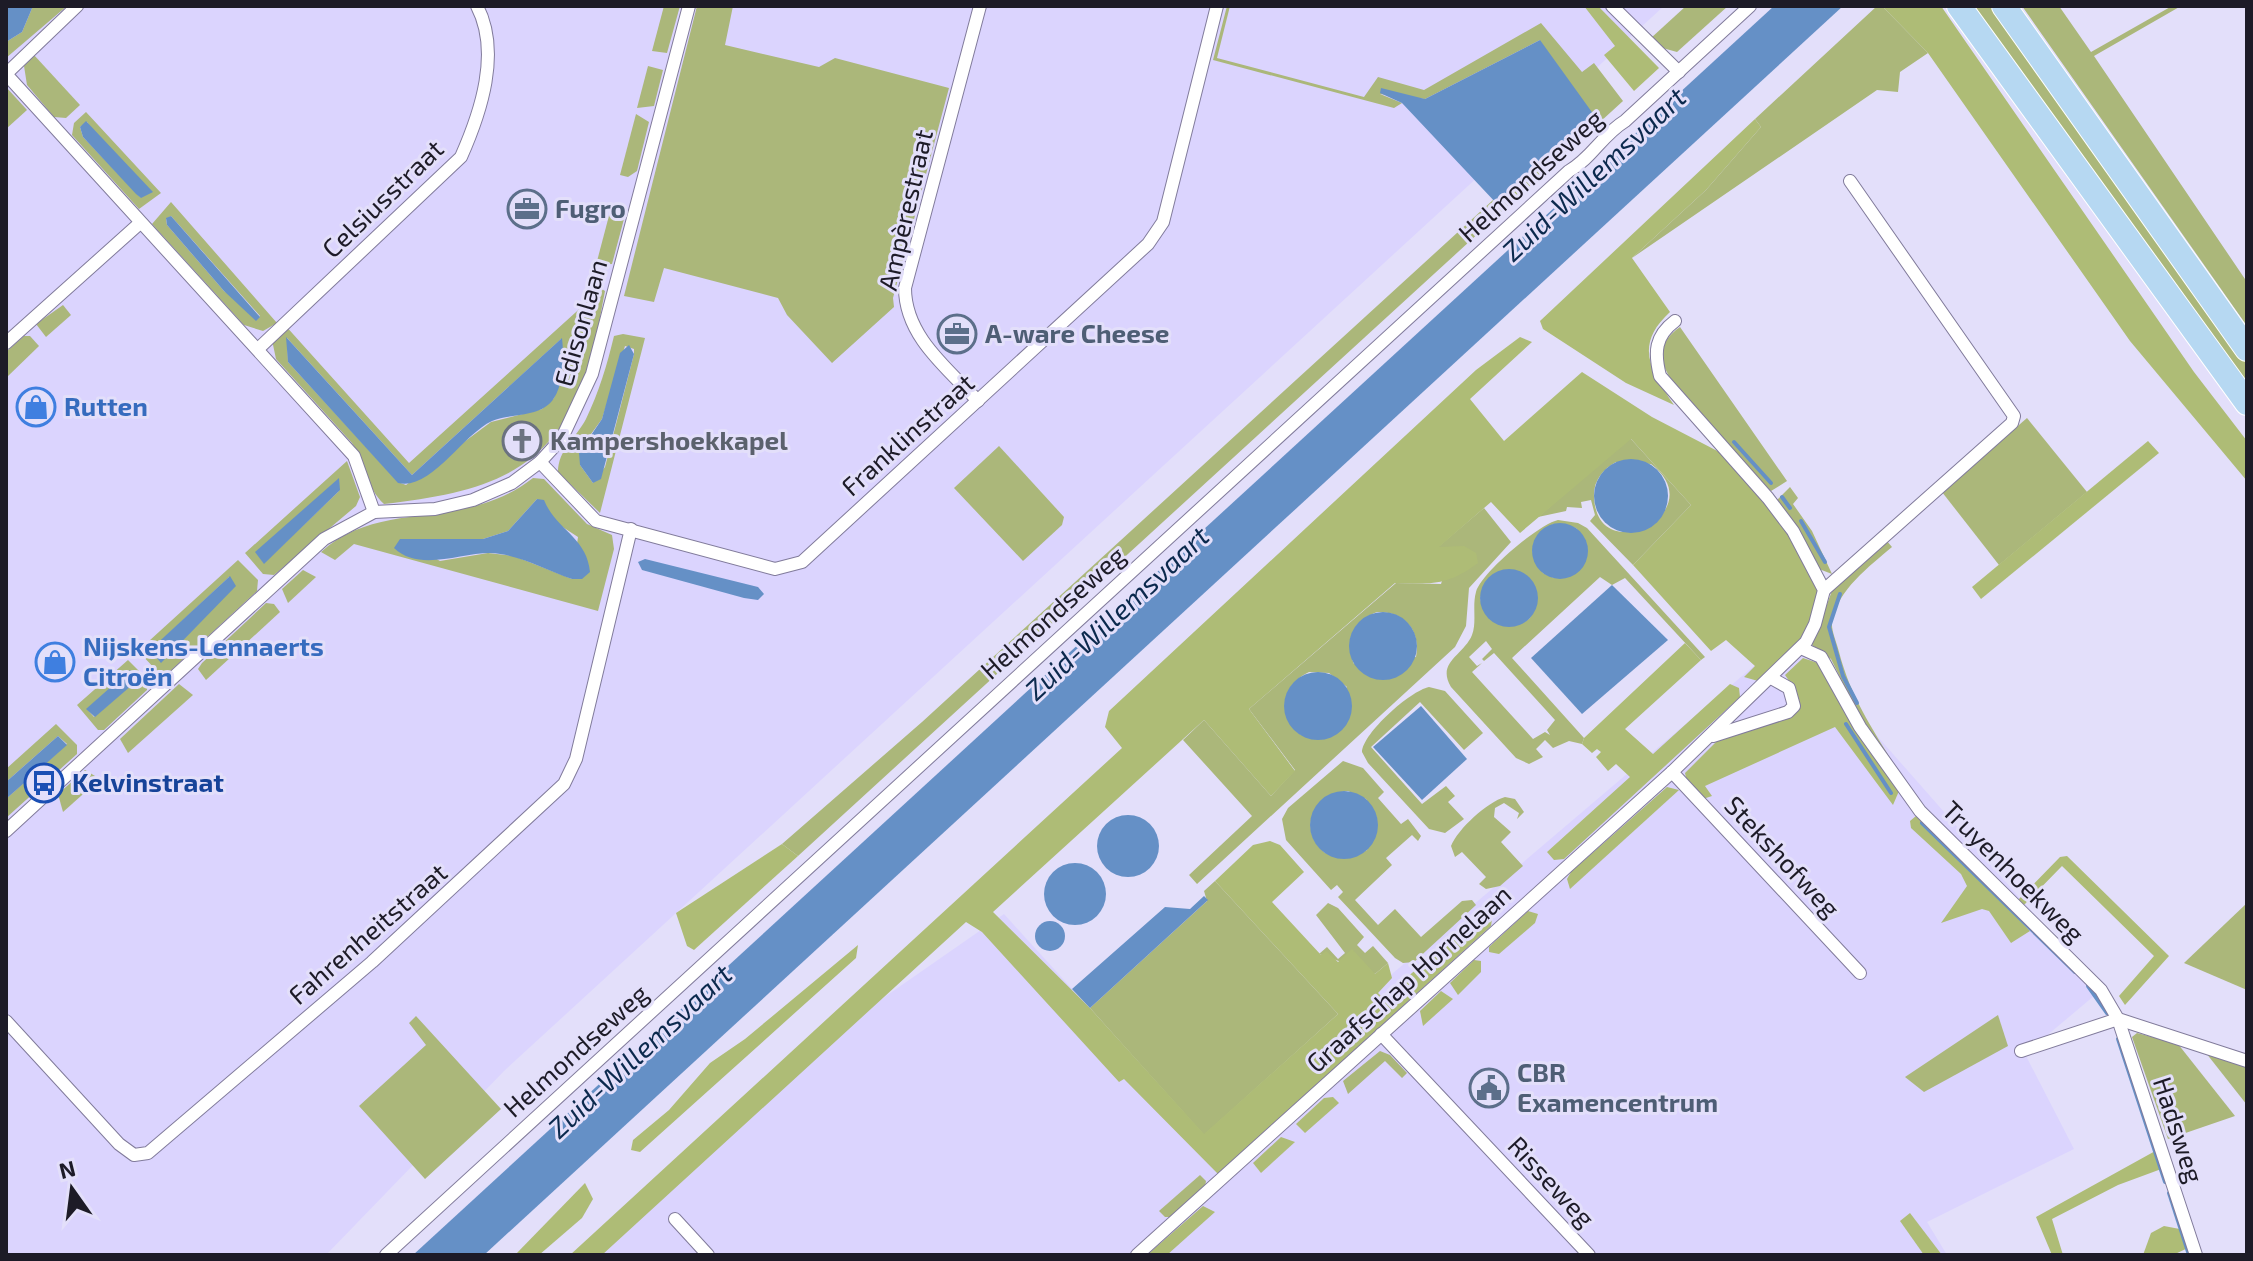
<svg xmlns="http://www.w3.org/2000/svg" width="2253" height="1261" font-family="'Exo 2',sans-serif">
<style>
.built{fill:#dbd4fe}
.green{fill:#abb77a;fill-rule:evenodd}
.forest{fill:#aebc76}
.water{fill:#6590c6}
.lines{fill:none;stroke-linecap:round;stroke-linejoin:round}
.stream{stroke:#6590c6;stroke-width:4}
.minor-casing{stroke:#817b9b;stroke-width:14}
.motorway-casing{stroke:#fff;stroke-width:26}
.minor{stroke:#fff;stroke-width:12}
.motorway{stroke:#b6d8f2;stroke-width:24}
.labels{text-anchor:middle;stroke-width:6;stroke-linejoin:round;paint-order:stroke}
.street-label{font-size:26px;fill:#1d1b27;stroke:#e3dffa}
.service-label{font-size:26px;font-weight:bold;fill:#4e5e75;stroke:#e3dffa;text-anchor:start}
.shop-label{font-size:26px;font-weight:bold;fill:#366cbe;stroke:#e3dffa;text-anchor:start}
.worship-label{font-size:26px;font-weight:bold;fill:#5b616d;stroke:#e3dffa;text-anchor:start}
.transit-label{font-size:26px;font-weight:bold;fill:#164399;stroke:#e3dffa;text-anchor:start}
.water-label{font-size:28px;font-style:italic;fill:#0b294d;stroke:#e3dffa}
</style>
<rect width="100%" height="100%" fill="#e3dffa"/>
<g class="built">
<polygon points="6,6 1664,6 504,1071 326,1255 6,1255"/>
<polygon points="1789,636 2101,990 2025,1054 2074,1149 1927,1222 1947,1255 584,1255 794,1060 1004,914 1204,1134"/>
</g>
<g class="green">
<polygon points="33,6 67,6 6,58 6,42 22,32"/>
<polygon points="664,6 680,6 667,53 652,51"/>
<polygon points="697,6 733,6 725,45 819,67 835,58 949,88 893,298 894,307 832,363 787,315 778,298 664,268 654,302 624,296"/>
<polygon points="1227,6 1230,6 1217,58 1364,97 1378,77 1424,90 1541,23 1582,72 1594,63 1623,101 798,856 782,844 922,722 1493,200 1497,204 1540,40 1425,99 1380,94 1402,103 1394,108 1213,60"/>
<polygon points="1686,6 1728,6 1677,52 1659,47 1651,38"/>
<polygon points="1877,6 1882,6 1928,53 1900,72 1898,92 1877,90 1632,258 1706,190 1761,127 1755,119"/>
<polygon points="1969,6 1993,6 2247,362 2247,396"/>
<polygon points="2022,6 2059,6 2091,52 2172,6 2181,6 2094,56 2247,282 2247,326"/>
<polygon points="34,55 80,105 66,118 54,117 27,85 24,66"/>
<polygon points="648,66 663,70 654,106 637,108"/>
<polygon points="6,87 27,110 6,129"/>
<path d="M86,112L161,193L139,209L72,135L74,123ZM87,122L141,198L83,137L80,127Z"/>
<polygon points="636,114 649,122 637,171 628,177 620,175"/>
<path d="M171,202L277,323L263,331L244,325L152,224ZM171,216L260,316V317L224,291L167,225L166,219Z"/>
<polygon points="611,208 622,213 624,219 612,264 596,265"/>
<path d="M591,282L605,291C600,316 596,344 588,369C554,475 484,492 384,504C366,488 366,463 352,443L276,359L272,340L284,324L409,463L586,303ZM287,338L412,475L561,339L564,359L554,398L542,409L491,422L406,485L398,482L288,362Z"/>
<polygon points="63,305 71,315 46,337 36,324"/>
<path d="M1680,327L1787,481L1771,491C1747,466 1663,387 1662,357C1661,344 1670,334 1680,327Z"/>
<path d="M623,334L645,338L600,513L558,472C558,450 576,438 586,419C599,392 607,365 614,336ZM625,346L634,349V354L605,467L593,483L580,465L583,445L602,419Z"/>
<polygon points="24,336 30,336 39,346 6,378 6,352"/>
<polygon points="2027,418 2087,492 1999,565 1942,492"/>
<path d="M1630,438L1691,505L1633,565L1590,521L1595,515L1591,500L1581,502L1582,508L1567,507L1566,511L1538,517ZM1616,462L1651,464C1714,512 1597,571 1594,497C1593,481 1603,469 1616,462Z"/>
<polygon points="999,446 1064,517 1062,525 1023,561 954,488"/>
<path d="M347,461L360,497L356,506L274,575L263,574L245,553ZM340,490L264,563L256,552Z"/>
<path d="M533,478L544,479L587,524L612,535L614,549L598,611L354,544L335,560L321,552C382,497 462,533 533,478ZM537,499L558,524L578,537L572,579L514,556L488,553L440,561L401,539H483L508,531Z"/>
<polygon points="1790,487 1798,498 1793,504 1812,531 1832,574 1819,569 1777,500"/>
<path d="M1484,508L1511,542L1469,588L1466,626L1455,647L1197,884L1189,875L1252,816L1183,740L1204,720L1271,796L1295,770L1249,709L1396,583L1441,584L1452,549L1438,547ZM1377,612C1404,611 1421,630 1416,657L1354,664C1344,640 1353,621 1377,612ZM1309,672L1329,673L1347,687L1301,735C1276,716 1281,685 1309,672Z"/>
<path d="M1558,520L1578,523L1587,528L1705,657L1701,660L1625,578L1612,585L1600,577L1512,658L1584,738L1582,744L1569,741L1553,748L1545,740L1536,749L1543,757L1529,764L1516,758L1451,687C1436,662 1464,655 1472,635C1477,622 1472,606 1476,592C1481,573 1539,524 1558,520ZM1553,524L1576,528L1587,545L1570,576L1554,578L1543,573L1532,551ZM1520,572L1536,588L1530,618C1508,635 1484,623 1480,597ZM1486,641L1492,649L1482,659L1484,661L1494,653L1555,720L1547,730L1550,735L1545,732L1533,739L1472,672L1482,663L1477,666L1469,657Z"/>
<path d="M1886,540L1892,547C1870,566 1837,590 1832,622C1831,631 1837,643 1839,652C1853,706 1881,740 1908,788L1866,729L1831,659L1812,645L1833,588Z"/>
<path d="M238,560L258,580L257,591L167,674L158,672L138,651ZM230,577L165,659L151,650L229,577Z"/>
<polygon points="303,570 316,577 288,603 282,589"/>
<polygon points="266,603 274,604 280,612 206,680 198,669 202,663"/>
<path d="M128,660L148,680L147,690L104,730H98L77,705ZM131,671L138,679L94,717L87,709Z"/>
<polygon points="179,684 193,695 128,753 120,739"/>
<path d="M1429,687L1445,691L1483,733L1464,750L1420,702L1371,747L1422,804L1446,786L1455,796L1448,802L1464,819L1445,833L1429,829L1368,763L1362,752C1363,733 1410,691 1429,687Z"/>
<polygon points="56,724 77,745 77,754 6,818 6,799 67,744 58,736 6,782 6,769"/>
<path d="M1343,761L1363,768L1384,792L1378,798L1401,824L1408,819L1421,836L1418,841L1412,835L1386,858L1392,865L1355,900L1378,925L1395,909L1421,937L1462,901L1472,900L1476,905L1414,962L1403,963L1395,958L1338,897L1343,892L1337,885L1331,890L1286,840L1282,819L1288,808ZM1348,791L1366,799L1377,818L1367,850L1354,857L1325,853C1297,830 1313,793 1348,791Z"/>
<polygon points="85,770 100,779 63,812 58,794"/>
<path d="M1505,797L1515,799L1524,812L1517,819L1519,813L1504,803L1495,808L1494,817L1511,832L1501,842L1523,866L1500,886L1486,889L1479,884L1486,877L1462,852L1455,857L1451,846C1458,829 1487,802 1505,797Z"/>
<polygon points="1215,881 1338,1014 1204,1135 1090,1008 1207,901 1204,891"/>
<polygon points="1328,903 1338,908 1364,937 1357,945 1365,953 1373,946 1388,963 1375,974 1319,954 1327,947 1338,959 1345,953 1316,915"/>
<polygon points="2247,903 2247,990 2184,963"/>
<polygon points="1998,1015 2008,1046 1924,1092 1905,1077"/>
<polygon points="416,1016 501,1109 425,1179 359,1106 426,1045 409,1023"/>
<polygon points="2137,1033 2178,1044 2235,1116 2168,1139 2132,1037"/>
<polygon points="1380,1051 1390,1055 1407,1073 1402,1078 1385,1061 1348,1094 1343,1081"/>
<polygon points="2206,1053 2247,1067 2247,1105"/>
<polygon points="1200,1175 1206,1181 1205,1187 1172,1217 1165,1217 1159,1211"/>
</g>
<g class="forest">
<polygon points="1584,6 1598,6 1659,68 1634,91 1604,55 1615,46"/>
<polygon points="1882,6 1941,6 2194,372 2247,441 2247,481 2130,341 1928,53"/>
<path d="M1755,119L1761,127L1706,190L1632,258L1670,312C1634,345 1650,370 1674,405L1626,383L1543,329L1540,321Z"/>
<path d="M1520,337L1532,342L1470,399L1504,441L1582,372L1652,417L1727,456L1787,532L1817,588V599L1807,633L1758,681L1744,677L1755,666L1726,640L1711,651L1633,565L1691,505L1631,439L1520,533L1491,502L1439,547L1464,546L1476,553L1478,563C1447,586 1432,584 1395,583L1249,709L1295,771L1271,796L1204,720L993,912L1090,1008L1204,1134L1338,1014L1215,881L1253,845L1270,841L1280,845L1304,872L1272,902L1321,955L1326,951L1338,962L1352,949L1375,974L1388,963L1392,978L1378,993L1383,998L1485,910L1492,919L1491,926L1218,1174L1124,1079L1119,1082L982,932L966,922L602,1255H570L1122,748L1105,727L1109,711L1476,370Z"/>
<polygon points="2148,441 2159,453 1981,599 1972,587"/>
<polygon points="1685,643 1701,660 1625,729 1653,754 1730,684 1739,688 1740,697 1564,859 1554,860 1547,852 1630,777 1616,764 1608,771 1596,757 1601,752 1597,749 1592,753 1582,744 1584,738"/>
<polygon points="1803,658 1821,664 1899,791 1893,805 1835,727 1705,786 1712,796 1703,799 1687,782 1685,773 1720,738 1790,715 1796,691 1785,675"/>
<polygon points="1667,787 1679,790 1570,889 1567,879 1571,872"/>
<polygon points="1916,816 1930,825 2030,931 2011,943 1989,911 1982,909 1941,923 1967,886 1961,874 1911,828 1910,821"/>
<polygon points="782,844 798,856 694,950 687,946 676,913"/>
<polygon points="2067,856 2169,956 2125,1005 2119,996 2154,956 2062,866 2024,905 2018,900 2060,857"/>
<polygon points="1528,911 1538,914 1535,923 1499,954 1489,952 1489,947"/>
<polygon points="858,945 856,958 640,1152 631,1150 633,1140 669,1110 710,1063 745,1039"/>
<polygon points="1474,960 1481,961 1481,972 1458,995 1450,983"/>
<polygon points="1441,991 1453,999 1423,1026 1420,1011"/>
<polygon points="1333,1097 1339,1103 1305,1133 1296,1124 1324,1098"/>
<polygon points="1281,1137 1295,1142 1261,1173 1253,1163"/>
<polygon points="2157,1150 2164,1168 2118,1185 2052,1219 2063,1255 2052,1255 2036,1217"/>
<polygon points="585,1183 593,1199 582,1218 539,1255 515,1255"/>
<polygon points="1203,1206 1215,1212 1167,1255 1147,1255"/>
<polygon points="1910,1213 1942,1255 1924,1255 1900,1221"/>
<polygon points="2164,1226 2185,1230 2190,1247 2173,1255 2143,1255 2151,1233"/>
</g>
<g class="water">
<polygon points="6,6 33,6 22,32 6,42"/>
<polygon points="1774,6 1843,6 484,1255 413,1255"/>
<polygon points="1540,40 1594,115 1497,204 1402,103 1380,93 1381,88 1425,99"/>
<polygon points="86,121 153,192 141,198 136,194 83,137 80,127"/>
<polygon points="171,216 260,317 256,321 224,291 167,225 166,218"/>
<path d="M286,337L412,475L562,338C564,356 564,383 554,398C542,418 511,413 492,421C462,435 431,491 398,483L288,362Z"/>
<polygon points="629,345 634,354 601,479 593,483 580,465 579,453 602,419 620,353"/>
<circle cx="1631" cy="496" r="37"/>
<polygon points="339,478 340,490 264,564 255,552"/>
<path d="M537,499L544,500C556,530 587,537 590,572L582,579H572C545,570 519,554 490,553C460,553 419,572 394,548L400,539H483L508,531Z"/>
<circle cx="1560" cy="551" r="28"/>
<polygon points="645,559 758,587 764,594 758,600 744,598 642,570 638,562"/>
<circle cx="1509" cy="598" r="29"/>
<polygon points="230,576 236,586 161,663 150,650"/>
<polygon points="1612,585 1668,640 1582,714 1531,658"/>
<circle cx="1383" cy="646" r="34"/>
<polygon points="130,670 139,679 95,717 86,709"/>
<circle cx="1318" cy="706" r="34"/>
<polygon points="1421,706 1467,759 1422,800 1373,747"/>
<polygon points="58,736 67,745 6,799 6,782"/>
<circle cx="1344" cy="825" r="34"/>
<circle cx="1128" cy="846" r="31"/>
<circle cx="1075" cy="894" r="31"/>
<polygon points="1204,896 1208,900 1090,1008 1072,989 1165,907 1190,909"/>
<circle cx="1050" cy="936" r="15"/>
</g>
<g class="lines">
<g class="stream">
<polyline points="1734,442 1771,483"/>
<polyline points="1782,497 1790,508"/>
<polyline points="1801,521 1825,562"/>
<polyline points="1840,594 1829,627 1843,676 1857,703"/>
<polyline points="1846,724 1891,793"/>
<polyline points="1922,823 2075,972"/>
<polyline points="2088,986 2107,1013"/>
<polyline points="2118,1039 2165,1182"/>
<polyline points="2169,1193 2189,1255"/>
</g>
<defs>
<g id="minor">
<polyline points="1612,6 1679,72"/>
<polyline points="6,74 354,456 374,512"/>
<polyline points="6,74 77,6"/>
<polyline points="6,343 140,223"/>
<path d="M258,349L461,157C481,112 501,52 477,6"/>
<path d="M978,401C947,368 905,336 905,288L980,6"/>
<polyline points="540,462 596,521 775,569 802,562 1148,244 1163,222 1217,6"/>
<polyline points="1824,590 2012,423 2014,416 1850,181"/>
<polyline points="1801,648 1821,657 1860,727 1920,811 2101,990 2118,1019 2247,1061"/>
<polyline points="1713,736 1788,712 1794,706 1789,688 1771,678"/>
<polyline points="1672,772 1860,973"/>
<polyline points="6,831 324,539 374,512 435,509 473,500 512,483 540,462 562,438 592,374 689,6"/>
<polyline points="6,1021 119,1144 134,1155 148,1153 372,962 564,784 576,759 631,529"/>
<polyline points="1381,1034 1589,1255"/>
<polyline points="2021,1051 2118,1019 2196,1255"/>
<polyline points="675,1219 708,1255"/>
<path d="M386,1255L1569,171C1592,158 1602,135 1625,121L1750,6"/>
<path d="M1137,1255L1672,772L1806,642L1815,624L1824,590L1793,531L1768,498L1660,376C1654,352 1655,336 1675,321"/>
</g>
<g id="motorway">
<polyline points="1959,6 2247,403"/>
<polyline points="2004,6 2247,349"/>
</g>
</defs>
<use href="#minor" class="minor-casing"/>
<use href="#motorway" class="motorway-casing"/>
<use href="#minor" class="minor"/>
<use href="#motorway" class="motorway"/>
</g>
<defs>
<symbol id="office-ring" viewBox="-11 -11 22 22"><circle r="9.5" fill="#e3dffa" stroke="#5c6f8a" stroke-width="1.5"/><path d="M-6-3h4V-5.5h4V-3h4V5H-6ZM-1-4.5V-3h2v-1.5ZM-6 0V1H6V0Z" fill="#5c6f8a"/></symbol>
<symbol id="shop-ring" viewBox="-11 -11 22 22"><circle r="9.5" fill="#e3dffa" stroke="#3f7fe0" stroke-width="1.5"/><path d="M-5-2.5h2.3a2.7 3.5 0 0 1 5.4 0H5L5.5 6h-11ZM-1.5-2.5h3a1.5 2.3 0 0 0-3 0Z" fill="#3f7fe0"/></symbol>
<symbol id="church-ring" viewBox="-11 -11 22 22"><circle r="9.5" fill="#e3dffa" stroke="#6b7280" stroke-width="1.5"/><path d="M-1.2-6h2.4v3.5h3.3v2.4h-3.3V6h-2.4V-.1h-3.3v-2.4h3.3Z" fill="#6b7280"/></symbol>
<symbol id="bus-ring" viewBox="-11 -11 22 22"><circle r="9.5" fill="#e3dffa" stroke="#1a4fb4" stroke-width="1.5"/><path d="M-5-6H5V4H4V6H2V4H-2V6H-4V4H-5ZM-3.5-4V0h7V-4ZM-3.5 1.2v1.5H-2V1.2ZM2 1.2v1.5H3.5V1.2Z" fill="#1a4fb4"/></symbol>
<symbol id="civic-ring" viewBox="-11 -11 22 22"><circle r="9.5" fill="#e3dffa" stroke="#5c6f8a" stroke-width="1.5"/><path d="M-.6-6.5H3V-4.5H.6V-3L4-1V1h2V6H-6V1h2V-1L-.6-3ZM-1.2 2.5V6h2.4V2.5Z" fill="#5c6f8a"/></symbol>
</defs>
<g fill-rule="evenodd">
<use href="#office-ring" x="505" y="187" width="44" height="44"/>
<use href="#office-ring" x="935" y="312" width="44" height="44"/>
<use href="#shop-ring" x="14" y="385" width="44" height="44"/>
<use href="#church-ring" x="500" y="419" width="44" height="44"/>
<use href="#shop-ring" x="33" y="640" width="44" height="44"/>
<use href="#bus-ring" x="22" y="761" width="44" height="44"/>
<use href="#civic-ring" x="1467" y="1066" width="44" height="44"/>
</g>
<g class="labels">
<g class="street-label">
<text transform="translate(1531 176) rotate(-42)" y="9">Helmondseweg</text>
<text transform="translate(383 199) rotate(-44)" y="9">Celsiusstraat</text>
<text transform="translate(906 210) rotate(-77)" y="9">Ampèrestraat</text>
<text transform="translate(581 323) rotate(-74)" y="9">Edisonlaan</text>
<text transform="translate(908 435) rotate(-42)" y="9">Franklinstraat</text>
<text transform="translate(1053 613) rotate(-42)" y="9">Helmondseweg</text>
<text transform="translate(1782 857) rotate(47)" y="9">Stekshofweg</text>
<text transform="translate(2013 872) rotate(45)" y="9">Truyenhoekweg</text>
<text transform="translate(368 934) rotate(-41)" y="9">Fahrenheitstraat</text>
<text transform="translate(1409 979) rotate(-42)" y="9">Graafschap Hornelaan</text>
<text transform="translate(576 1051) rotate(-42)" y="9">Helmondseweg</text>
<text transform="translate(2178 1130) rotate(72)" y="9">Hadsweg</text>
<text transform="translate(1551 1182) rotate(47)" y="9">Risseweg</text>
</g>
<g class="service-label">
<text x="555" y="218">Fugro</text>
<text x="985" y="343">A-ware Cheese</text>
<text x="1517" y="1082">CBR<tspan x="1517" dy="30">Examencentrum</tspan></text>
</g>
<g class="shop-label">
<text x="64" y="416">Rutten</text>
<text x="83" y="656">Nijskens-Lennaerts<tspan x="83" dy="30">Citroën</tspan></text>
</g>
<g class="worship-label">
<text x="550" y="450">Kampershoekkapel</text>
</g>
<g class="transit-label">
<text x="72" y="792">Kelvinstraat</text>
</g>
<g class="water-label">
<text transform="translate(1594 174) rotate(-43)" y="10">Zuid-Willemsvaart</text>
<text transform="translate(1117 613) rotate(-43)" y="10">Zuid-Willemsvaart</text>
<text transform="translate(640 1051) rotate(-43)" y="10">Zuid-Willemsvaart</text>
</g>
</g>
<rect width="2253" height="1261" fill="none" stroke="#1d1b27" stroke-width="16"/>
<g transform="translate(72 1189) rotate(346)" stroke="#e3dffa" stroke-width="6" paint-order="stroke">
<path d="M0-6L14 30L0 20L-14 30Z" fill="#1d1b27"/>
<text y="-12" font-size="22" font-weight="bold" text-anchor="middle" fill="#1d1b27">N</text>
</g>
</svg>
